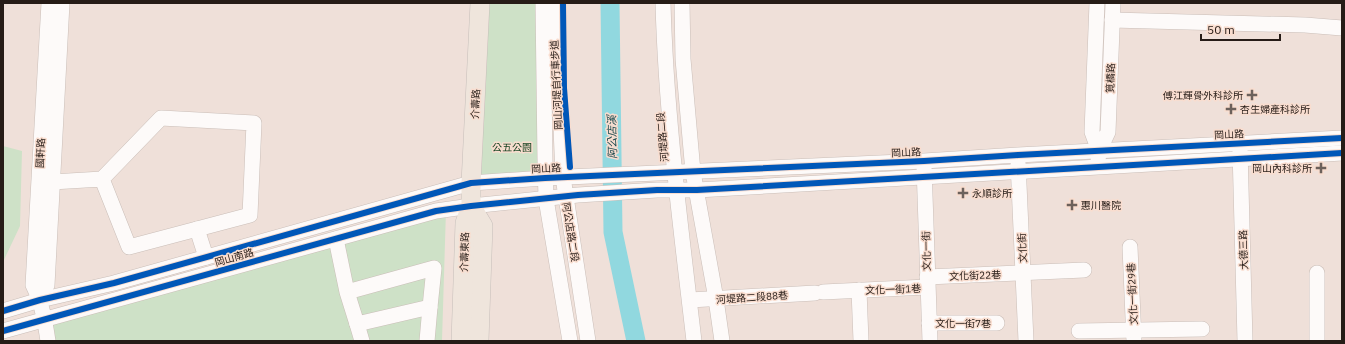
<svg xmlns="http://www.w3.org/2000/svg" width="1345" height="344" font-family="'IBM Plex Sans','Noto Sans TC',sans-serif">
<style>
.green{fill:#cee1c7}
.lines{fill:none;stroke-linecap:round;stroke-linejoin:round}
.river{stroke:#91d8df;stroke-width:19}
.minor-casing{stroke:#cabeb8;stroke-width:16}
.major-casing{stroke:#c6beba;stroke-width:20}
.minor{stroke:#fdfaf9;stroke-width:15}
.major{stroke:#efe5dc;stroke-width:19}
.cycleway-casing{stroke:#f9ddcf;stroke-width:8}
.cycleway{stroke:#0057b8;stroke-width:6}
.poi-dot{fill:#6c615b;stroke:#f9ddcf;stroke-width:1.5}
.labels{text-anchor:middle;stroke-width:3;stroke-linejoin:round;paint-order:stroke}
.street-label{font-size:10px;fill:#261c17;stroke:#f9ddcf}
.poi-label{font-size:10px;fill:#261c17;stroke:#f9ddcf;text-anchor:start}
.park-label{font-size:10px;fill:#154320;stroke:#f9ddcf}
.water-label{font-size:11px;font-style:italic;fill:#18494e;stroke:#f9ddcf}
</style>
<rect width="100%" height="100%" fill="#efe0d9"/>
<g class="green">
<polygon points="473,3 543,3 545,178 471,183"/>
<polygon points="3,146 22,151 20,226 3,262"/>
<polygon points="446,210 442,341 49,341 45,320"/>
</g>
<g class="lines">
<polyline class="river" points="610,3 613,232 636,341"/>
<defs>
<g id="minor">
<polyline points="543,3 545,159 546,199 570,341"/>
<polyline points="556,3 563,177 588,341"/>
<path d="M663,3C666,116 681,229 694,341"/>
<polyline points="682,3 683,59 693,172 716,299 722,341"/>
<polyline points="1097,3 1092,132 1099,151 1098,161"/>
<polyline points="1112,20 1305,25 1342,28"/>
<polyline points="1240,149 1245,341"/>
<polyline points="1099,151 1108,132 1113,3"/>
<polyline points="1018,162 1026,341"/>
<polyline points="924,166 930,341"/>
<polyline points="52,182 102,179 129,247 250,215 254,123 161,118 102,179"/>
<polyline points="197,229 206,257"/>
<polyline points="336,239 347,292 357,324 430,307 434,268 347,292"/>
<polyline points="1130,247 1134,341"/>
<polyline points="927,277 1084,270"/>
<polyline points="859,290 861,341"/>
<polyline points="823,292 927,287"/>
<polyline points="40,300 47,285 62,3"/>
<polyline points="690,300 815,293"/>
<polyline points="3,311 40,300 114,283 471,183 545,178 924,161 1018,155 1342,138"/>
<polyline points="929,323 997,323"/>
<polyline points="357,324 362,341"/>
<polyline points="3,331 436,211 471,206 578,195 657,190 697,190 1342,153"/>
<polyline points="1079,331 1202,329"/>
<path d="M48,341C45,321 42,303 33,285L49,3"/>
<polyline points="427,341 430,307"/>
<polyline points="1317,341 1317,273"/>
</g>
<g id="major">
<polyline points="471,206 483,226 479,341"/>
<polyline points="461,341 465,223 471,206 471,183 480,3"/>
</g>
</defs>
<use href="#minor" class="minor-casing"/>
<use href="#major" class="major-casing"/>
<use href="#minor" class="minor"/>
<use href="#major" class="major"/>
<defs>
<g id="cycleway">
<polyline points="563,3 564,88 570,167"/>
<polyline points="3,311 40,300 114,283 471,183 545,178 924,161 1018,155 1342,138"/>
<polyline points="3,331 436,211 471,206 578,195 657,190 697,190 1342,153"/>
</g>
</defs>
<use href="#cycleway" class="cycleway-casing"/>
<use href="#cycleway" class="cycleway"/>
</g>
<g class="poi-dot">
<path d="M1250 89h4v4h4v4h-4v4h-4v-4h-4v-4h4z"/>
<path d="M1229 103h4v4h4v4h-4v4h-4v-4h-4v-4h4z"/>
<path d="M1319 162h4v4h4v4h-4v4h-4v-4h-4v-4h4z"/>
<path d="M961 187h4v4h4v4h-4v4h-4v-4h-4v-4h4z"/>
<path d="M1070 199h4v4h4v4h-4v4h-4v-4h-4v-4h4z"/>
</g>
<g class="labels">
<g class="street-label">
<text transform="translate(1110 78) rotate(-88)" y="4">筧橋路</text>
<text transform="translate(556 85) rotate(-93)" y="4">岡山河堤自行車步道</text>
<text transform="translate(475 104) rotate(-87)" y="4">介壽路</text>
<text transform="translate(1229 134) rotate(-3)" y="4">岡山路</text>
<text transform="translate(662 137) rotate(-95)" y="4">河堤路二段</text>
<text transform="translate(906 152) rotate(-3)" y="4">岡山路</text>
<text transform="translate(40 153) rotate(-87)" y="4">國軒路</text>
<text transform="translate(546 168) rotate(-3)" y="4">岡山路</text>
<text transform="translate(571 232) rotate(81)" y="4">阿公店路二段</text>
<text transform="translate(1022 248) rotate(-93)" y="4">文化街</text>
<text transform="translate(1243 250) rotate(-92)" y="4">大德三路</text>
<text transform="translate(926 251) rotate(-91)" y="4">文化一街</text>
<text transform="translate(464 252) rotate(-88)" y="4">介壽東路</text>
<text transform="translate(234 257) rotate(-16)" y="4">岡山南路</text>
<text transform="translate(975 275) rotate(-2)" y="4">文化街22巷</text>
<text transform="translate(893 289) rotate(-2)" y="4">文化一街1巷</text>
<text transform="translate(1132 294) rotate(-93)" y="4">文化一街29巷</text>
<text transform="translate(752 297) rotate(-4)" y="4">河堤路二段88巷</text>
<text x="963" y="327">文化一街7巷</text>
</g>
<g class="poi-label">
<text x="1243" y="99" text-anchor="end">傅江輝骨外科診所</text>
<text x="1240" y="113">杏生婦產科診所</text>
<text x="1312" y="172" text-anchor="end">岡山內科診所</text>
<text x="972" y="197">永順診所</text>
<text x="1081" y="209">惠川醫院</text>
</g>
<g class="park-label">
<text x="512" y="151">公五公園</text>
</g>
<g class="water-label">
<text transform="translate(612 137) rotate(-91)" y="4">阿公店溪</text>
</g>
</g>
<rect width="1345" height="344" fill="none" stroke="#261c17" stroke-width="8"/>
<path d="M1201 34v6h79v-6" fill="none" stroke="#261c17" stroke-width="2"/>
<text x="1207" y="34" font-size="12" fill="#261c17" stroke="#f9ddcf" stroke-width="3" paint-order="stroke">50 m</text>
</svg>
